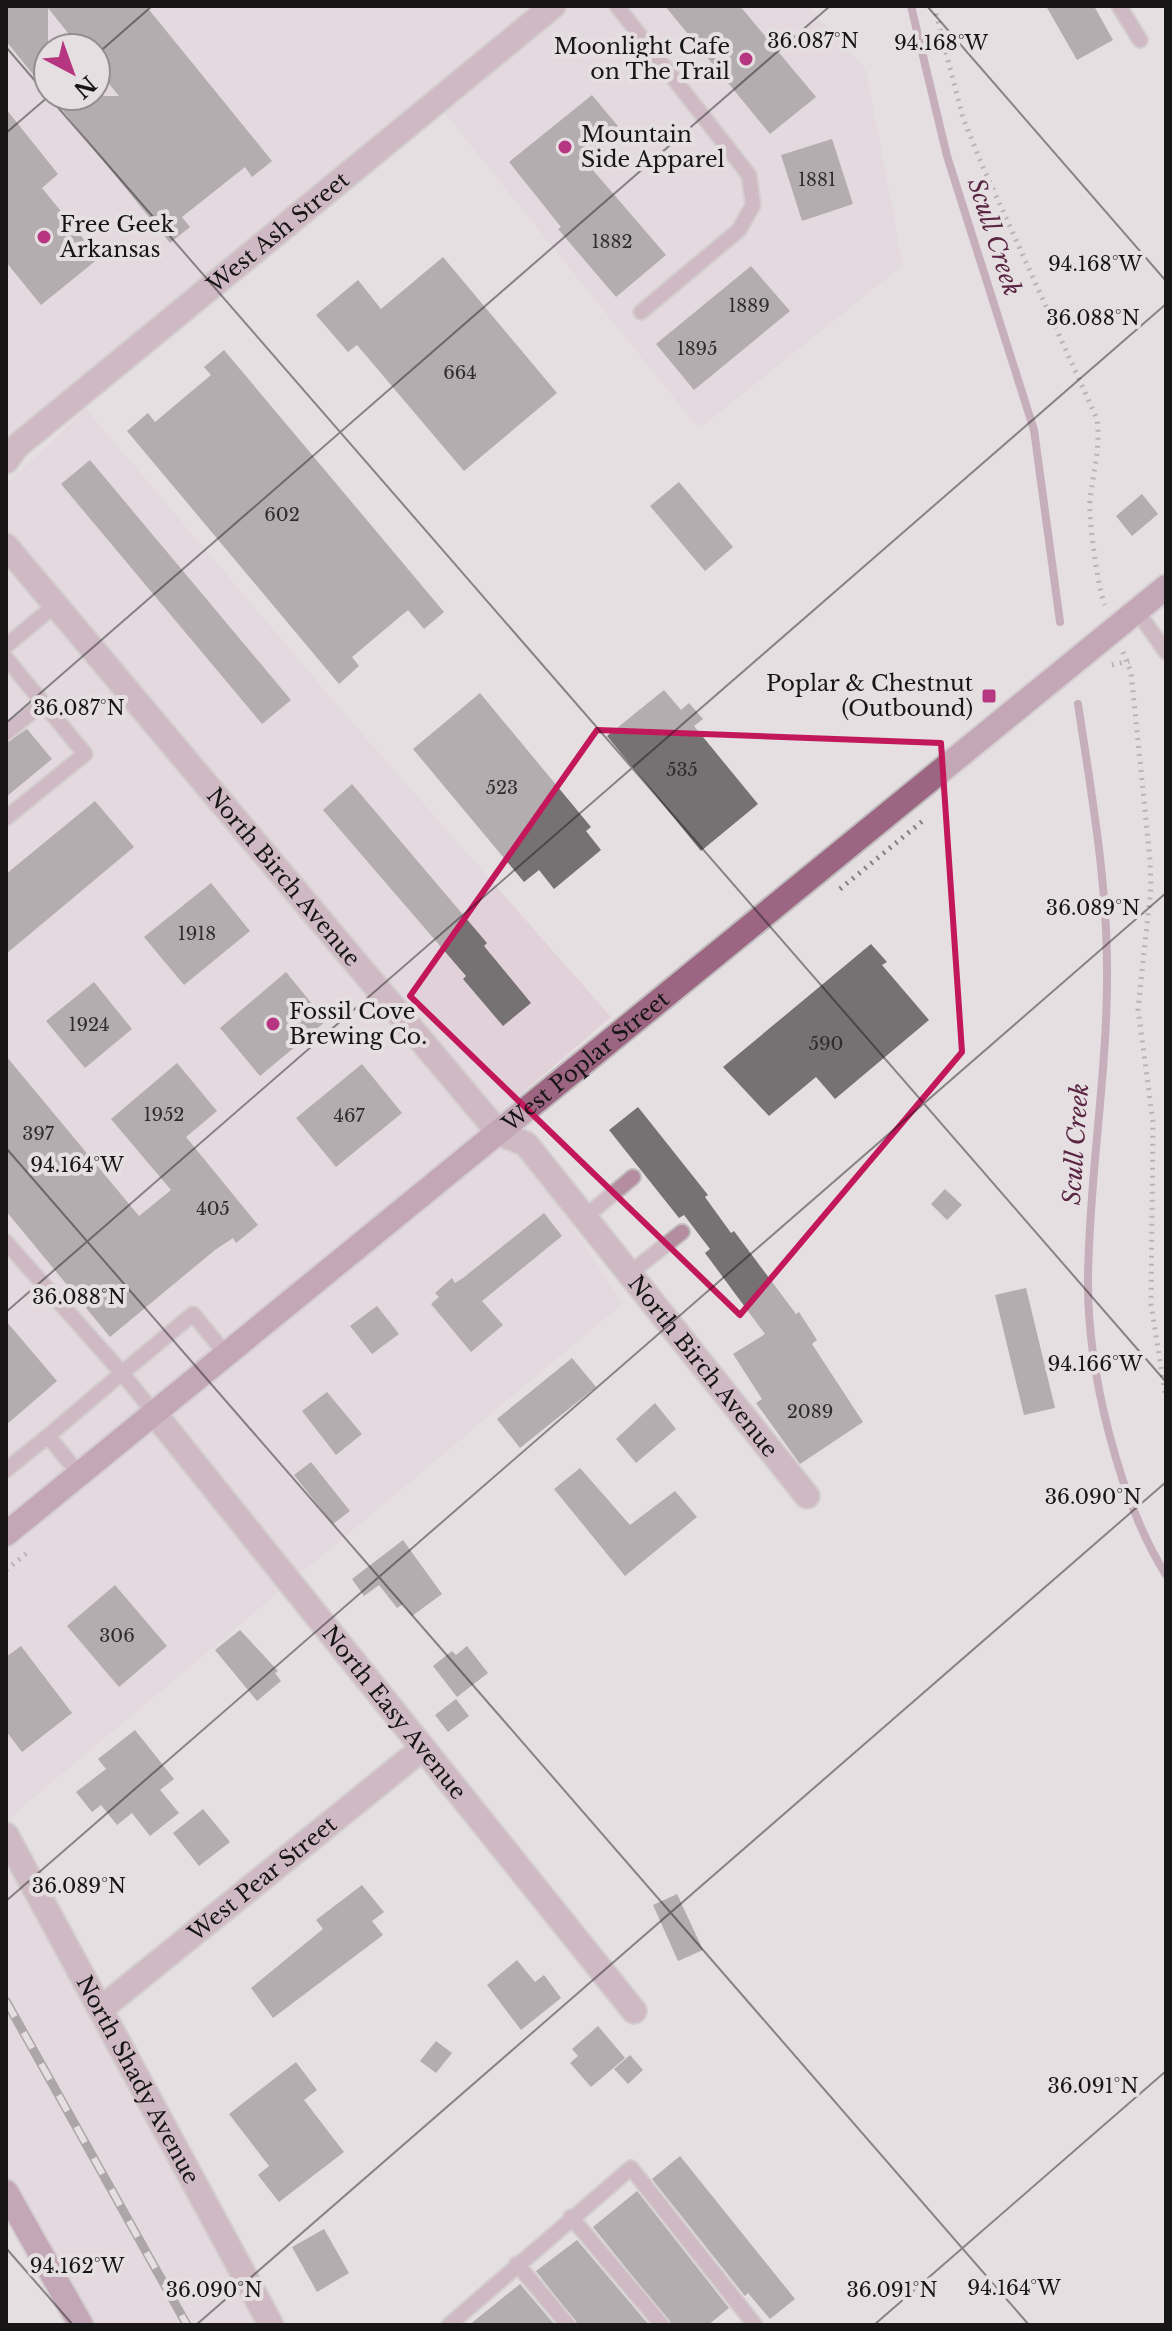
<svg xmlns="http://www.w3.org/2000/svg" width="1172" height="2331" font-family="'Libre Baskerville',serif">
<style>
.built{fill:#e1d2d9;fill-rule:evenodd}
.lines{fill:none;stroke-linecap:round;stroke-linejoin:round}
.stream{stroke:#a0778a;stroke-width:8}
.building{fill:#767173}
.lane-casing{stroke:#c0bbbc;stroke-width:18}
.street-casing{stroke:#c0bbbc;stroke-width:28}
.secondary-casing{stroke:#c0bbbc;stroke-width:28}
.path{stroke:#848081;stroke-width:5;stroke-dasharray:2 6;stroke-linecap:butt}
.lane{stroke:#b48ea0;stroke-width:14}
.street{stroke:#b48ea0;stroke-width:24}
.secondary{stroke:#9c6581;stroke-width:24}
.rail-casing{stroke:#666364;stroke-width:9}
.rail{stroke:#e5dfe1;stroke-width:6;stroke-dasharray:18;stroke-linecap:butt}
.marked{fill:none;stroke:#c2185b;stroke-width:6;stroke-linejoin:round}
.ticks{fill:none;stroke:#171516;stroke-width:2;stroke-opacity:0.45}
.poi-dot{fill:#b63681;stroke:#e5dfe1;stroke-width:3}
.labels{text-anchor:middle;stroke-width:8;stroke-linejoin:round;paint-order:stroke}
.number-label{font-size:18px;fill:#2f2c2d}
.poi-label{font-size:22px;fill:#171516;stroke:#e5dfe1;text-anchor:start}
.street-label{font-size:22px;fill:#171516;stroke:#e5dfe1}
.water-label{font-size:24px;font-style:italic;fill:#5b2643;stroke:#e5dfe1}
.ticks-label{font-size:20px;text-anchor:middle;fill:#171516;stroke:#e5dfe1;stroke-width:8;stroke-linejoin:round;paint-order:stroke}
</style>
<rect width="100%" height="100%" fill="#e5dfe1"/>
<g class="built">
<path d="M6,6H808L866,70L903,265L699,429L436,102L6,461ZM48,48H96V96H48Z"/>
<polygon points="86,409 350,720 611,1017 500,1112 622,1304 6,1821 6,485"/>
<polygon points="6,1835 271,2325 81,2325 6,2192"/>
</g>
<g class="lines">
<g class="stream">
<polyline points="911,6 947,156 1034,430 1060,622"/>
<path d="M1078,704C1091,791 1107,880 1107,969C1108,1072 1089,1175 1088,1278C1087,1369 1118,1498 1166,1575"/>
</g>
</g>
<g class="building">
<polygon points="6,6 146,6 272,161 252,177 245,167 182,217 190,227 170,243 51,96 119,96 96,68 96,48 80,48 48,8 48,93 6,41"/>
<polygon points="665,6 740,6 816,97 770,134"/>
<polygon points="1046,6 1094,6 1113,40 1077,60"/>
<polygon points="592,95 622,131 585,161 666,255 616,297 558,229 561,227 509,162"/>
<polygon points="6,109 58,174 42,188 99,258 41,305 6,262"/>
<polygon points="832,139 853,204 802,221 781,155"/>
<polygon points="443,257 557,393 464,471 357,345 348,352 316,315 358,280 381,309"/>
<polygon points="751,266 790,311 694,390 656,344"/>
<polygon points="224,350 444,612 424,629 408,610 352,657 359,666 339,684 127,431 148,413 155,422 211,375 204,367"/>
<polygon points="90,460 291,700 262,724 61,484"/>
<polygon points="679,482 733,547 705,571 650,506"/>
<polygon points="1142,494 1158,514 1132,536 1116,516"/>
<polygon points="664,690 681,710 689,703 703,719 694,726 758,804 701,851 607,736"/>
<polygon points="480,693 591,827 586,831 601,850 554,889 539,870 524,882 413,749"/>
<polygon points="27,729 52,759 6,797 6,743"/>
<polygon points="352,784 487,943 484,946 531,1003 503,1026 463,979 466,976 323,810"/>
<polygon points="95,801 134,847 6,954 6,874"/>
<polygon points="211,883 250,931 184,985 144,937"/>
<polygon points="871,944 887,962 882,965 929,1020 835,1099 816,1077 769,1116 723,1067"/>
<polygon points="286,972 326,1021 260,1076 220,1028"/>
<polygon points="94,982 132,1029 85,1068 46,1021"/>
<polygon points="6,1056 139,1216 171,1190 111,1119 177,1063 217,1111 186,1137 258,1225 236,1243 233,1238 215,1250 110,1337 6,1211"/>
<polygon points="362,1064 402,1113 336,1167 296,1118"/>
<polygon points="638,1107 708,1195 705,1197 731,1233 734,1231 796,1314 799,1312 817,1340 812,1344 863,1422 800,1464 756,1403 762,1399 733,1354 765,1334 705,1253 710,1249 684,1215 679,1218 609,1130"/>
<polygon points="945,1189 962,1205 947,1220 931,1204"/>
<polygon points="544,1213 562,1236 482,1301 503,1325 471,1352 431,1304 439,1297 435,1293 452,1278 455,1283 463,1278"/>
<polygon points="1026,1288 1055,1408 1024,1415 995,1295"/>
<polygon points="377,1306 399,1334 372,1354 350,1326"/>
<polygon points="6,1321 57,1381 6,1425"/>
<polygon points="572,1358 596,1387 520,1448 497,1419"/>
<polygon points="327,1392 362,1434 336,1455 302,1411"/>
<polygon points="655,1403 676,1429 636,1463 616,1439"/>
<polygon points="311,1462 350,1511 333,1524 294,1475"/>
<polygon points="580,1468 630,1525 675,1491 697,1517 625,1576 554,1489"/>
<polygon points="403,1540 442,1594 412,1616 403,1604 397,1608 379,1585 364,1596 352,1579"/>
<polygon points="115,1585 167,1646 119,1687 67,1626"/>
<polygon points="240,1630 278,1671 275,1673 281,1681 257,1701 215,1650"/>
<polygon points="21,1646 72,1713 22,1752 6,1731 6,1657"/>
<polygon points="467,1646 488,1673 457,1697 433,1666 452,1651 456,1655"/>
<polygon points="456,1699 469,1716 448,1732 435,1715"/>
<polygon points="135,1730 174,1779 160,1790 179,1813 150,1836 132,1813 117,1825 101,1805 92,1812 76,1792 106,1769 98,1759"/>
<polygon points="203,1809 230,1842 199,1866 173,1833"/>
<polygon points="362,1885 384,1912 372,1921 383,1935 273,2018 251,1988 323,1929 316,1920"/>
<polygon points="677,1894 703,1950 678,1961 653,1905"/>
<polygon points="517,1960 535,1982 544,1975 561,1998 521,2030 487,1985"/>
<polygon points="598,2026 625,2058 591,2087 570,2063 578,2056 572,2049"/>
<polygon points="436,2041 452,2053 436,2073 420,2061"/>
<polygon points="630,2055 643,2070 628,2084 614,2069"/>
<polygon points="296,2062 317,2090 304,2100 344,2152 279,2202 258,2175 269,2166 229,2114"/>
<polygon points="680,2156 795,2299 770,2319 748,2293 745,2296 652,2179"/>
<polygon points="637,2191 729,2308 708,2325 672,2325 593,2227"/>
<polygon points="324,2229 349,2273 317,2292 292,2247"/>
<polygon points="577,2240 649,2325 578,2325 536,2271"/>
<polygon points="520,2284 555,2325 469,2325"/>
</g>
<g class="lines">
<defs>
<g id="lane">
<polyline points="617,6 749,175 753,205 739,230 641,312"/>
<polyline points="1119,6 1140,40"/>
<polyline points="1137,611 1166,652"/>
<polyline points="6,646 54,606"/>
<polyline points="6,658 85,754 6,818"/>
<polyline points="6,733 43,703"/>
<polyline points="585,1217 633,1177"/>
<polyline points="6,1242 122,1373 48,1436"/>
<polyline points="630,1273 682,1232"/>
<polyline points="154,1413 122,1373 193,1314 225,1353"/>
<polyline points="6,1470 48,1436 79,1474"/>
<polyline points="571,2217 662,2325"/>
<polyline points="517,2264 568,2325"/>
<polyline points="449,2325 631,2168 755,2325"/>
</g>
<g id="street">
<path id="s1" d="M6,461L16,447L553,6"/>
<path id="s2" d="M6,546L499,1133L526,1144L807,1496"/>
<path id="s3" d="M154,1413L634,2011"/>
<path id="s4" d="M6,1835L271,2325"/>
<path id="s5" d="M102,2008L423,1748"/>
</g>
<g id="secondary">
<path id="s6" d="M6,1534L1166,587"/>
<polyline points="6,2192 81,2325"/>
</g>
</defs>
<use href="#lane" class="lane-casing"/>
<use href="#street" class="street-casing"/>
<use href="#secondary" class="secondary-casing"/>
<g class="path">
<path d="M934,6L963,118L982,165L1097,419C1101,447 1093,472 1090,500C1088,517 1098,590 1105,605"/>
<polyline points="1123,652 1131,672 1150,860 1151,888 1138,1009 1153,1122 1151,1304 1166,1399"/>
<polyline points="1112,665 1129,661"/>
<polyline points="840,889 925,819"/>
<polyline points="6,1570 27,1553"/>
</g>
<use href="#lane" class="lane"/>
<use href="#street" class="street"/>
<use href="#secondary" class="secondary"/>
<defs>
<polyline id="rail" points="6,2001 187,2325"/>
</defs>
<use href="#rail" class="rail-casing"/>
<use href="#rail" class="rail"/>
</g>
<path d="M0 0H1172V2331H0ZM597,730L941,743L962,1052L740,1315L410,996Z" fill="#e5dfe1" fill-opacity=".55" fill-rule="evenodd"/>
<path class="marked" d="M597,730L941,743L962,1052L740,1315L410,996Z"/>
<path class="ticks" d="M927,6L1166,281M6,47L48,96M96,55L152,6M48,96L1166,1382M6,133L49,96M6,723L830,6M6,1148L1029,2325M6,1312L1166,304M6,1901L1166,893M6,2248L73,2325M196,2325L1166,1482M874,2325L1166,2071"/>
<g class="poi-dot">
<circle cx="746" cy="59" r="8"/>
<circle cx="565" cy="147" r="8"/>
<circle cx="44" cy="237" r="8"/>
<rect x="981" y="688" width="16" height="16" rx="4"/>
<circle cx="273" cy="1024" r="8"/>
</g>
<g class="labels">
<g class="number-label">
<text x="817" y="186">1881</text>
<text x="612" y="248">1882</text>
<text x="749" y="312">1889</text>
<text x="697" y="355">1895</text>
<text x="460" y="379">664</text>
<text x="282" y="521">602</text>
<text x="682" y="776">535</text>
<text x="502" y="794">523</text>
<text x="197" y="940">1918</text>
<text x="89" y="1031">1924</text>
<text x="826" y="1050">590</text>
<text x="164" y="1121">1952</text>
<text x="349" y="1122">467</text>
<text x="38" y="1140">397</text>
<text x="213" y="1215">405</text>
<text x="810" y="1418">2089</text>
<text x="117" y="1642">306</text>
</g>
<g class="poi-label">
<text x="730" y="54" text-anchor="end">Moonlight Cafe<tspan x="730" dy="25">on The Trail</tspan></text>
<text x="581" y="142">Mountain<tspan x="581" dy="25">Side Apparel</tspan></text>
<text x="60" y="232">Free Geek<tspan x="60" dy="25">Arkansas</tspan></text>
<text x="973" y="691" text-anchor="end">Poplar &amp; Chestnut<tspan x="973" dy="25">(Outbound)</tspan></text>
<text x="289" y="1019">Fossil Cove<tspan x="289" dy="25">Brewing Co.</tspan></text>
</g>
<g class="street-label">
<text dy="8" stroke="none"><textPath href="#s1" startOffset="356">West Ash Street</textPath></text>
<text dy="8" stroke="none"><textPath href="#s2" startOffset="432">North Birch Avenue</textPath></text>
<text dy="8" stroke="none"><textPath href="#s6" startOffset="748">West Poplar Street</textPath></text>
<text dy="8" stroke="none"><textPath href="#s2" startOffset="1080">North Birch Avenue</textPath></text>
<text dy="8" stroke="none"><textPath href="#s3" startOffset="384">North Easy Avenue</textPath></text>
<text dy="8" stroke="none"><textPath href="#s5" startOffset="206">West Pear Street</textPath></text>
<text dy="8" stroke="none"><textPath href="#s4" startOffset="278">North Shady Avenue</textPath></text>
</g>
<g class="water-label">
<text transform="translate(994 237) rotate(72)" y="8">Scull Creek</text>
<text transform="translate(1076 1144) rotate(-86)" y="8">Scull Creek</text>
</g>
</g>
<g class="ticks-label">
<text x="813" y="48">36.087°N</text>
<text x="941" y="50">94.168°W</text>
<text x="1095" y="271">94.168°W</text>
<text x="1093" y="325">36.088°N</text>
<text x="79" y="715">36.087°N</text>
<text x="1093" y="915">36.089°N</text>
<text x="77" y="1172">94.164°W</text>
<text x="79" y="1304">36.088°N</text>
<text x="1095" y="1371">94.166°W</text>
<text x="1093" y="1504">36.090°N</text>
<text x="79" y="1893">36.089°N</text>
<text x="1093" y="2093">36.091°N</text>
<text x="77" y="2273">94.162°W</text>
<text x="1014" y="2295">94.164°W</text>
<text x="214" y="2297">36.090°N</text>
<text x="892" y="2297">36.091°N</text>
</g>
<rect width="1172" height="2331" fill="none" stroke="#171516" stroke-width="16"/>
<g transform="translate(72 72) rotate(139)"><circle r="38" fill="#e5dfe1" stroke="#938e90" stroke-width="2"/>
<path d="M0-6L14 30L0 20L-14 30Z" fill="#b63681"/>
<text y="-12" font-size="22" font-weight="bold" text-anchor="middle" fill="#171516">N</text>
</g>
</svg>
